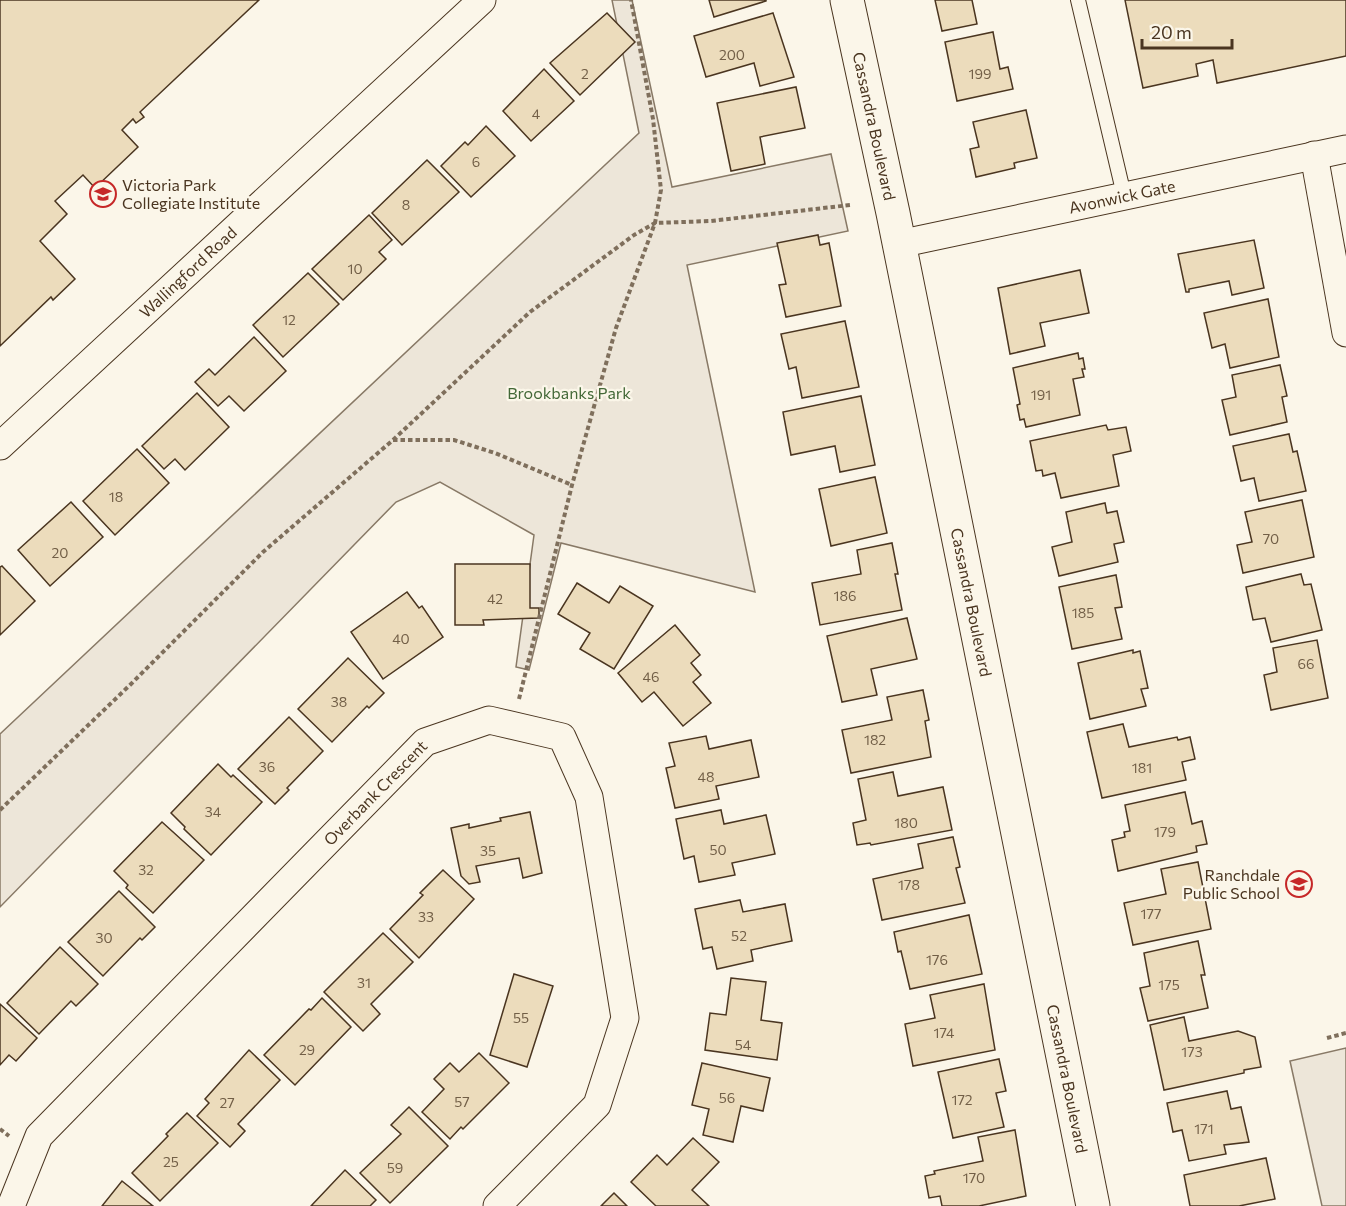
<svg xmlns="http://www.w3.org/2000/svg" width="1346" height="1206" font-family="Commissioner,sans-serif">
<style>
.green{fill:#ede6d9;stroke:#887966;stroke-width:1.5}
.building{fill:#ecdcbc;stroke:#4a3520;stroke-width:1.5}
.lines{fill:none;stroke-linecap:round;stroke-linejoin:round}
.lane-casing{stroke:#4a3520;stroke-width:16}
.street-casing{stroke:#4a3520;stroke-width:29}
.secondary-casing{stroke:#4a3520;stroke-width:35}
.path{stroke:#7f6f5c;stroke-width:4;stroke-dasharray:4.5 3;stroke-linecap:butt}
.lane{stroke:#fbf6e9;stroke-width:14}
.street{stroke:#fbf6e9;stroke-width:27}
.secondary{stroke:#fbf6e9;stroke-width:33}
.labels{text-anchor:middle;stroke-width:4.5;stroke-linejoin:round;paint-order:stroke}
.number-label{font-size:14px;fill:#725f47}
.street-label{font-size:16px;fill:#4a3520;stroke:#fbf6e9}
.poi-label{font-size:16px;fill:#4a3520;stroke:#fbf6e9;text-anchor:start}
.park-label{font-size:16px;fill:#436837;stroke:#fbf6e9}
</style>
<rect width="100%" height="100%" fill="#fbf6e9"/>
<g class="green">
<polygon points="612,0 632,0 672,187 831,154 848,231 687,265 755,592 561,543 529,670 516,667 534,535 440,482 396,502 0,907 0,734 639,133"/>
<polygon points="1346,1048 1346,1206 1322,1206 1290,1061"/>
</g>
<g class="building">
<polygon points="0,0 259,0 140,112 144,117 136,123 133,119 122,130 138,147 95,188 83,175 55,201 67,214 40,241 75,279 53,300 51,297 0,346"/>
<polygon points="709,0 766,0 766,1 714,17"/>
<polygon points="935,0 972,0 977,24 942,31"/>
<polygon points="1125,0 1346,0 1346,56 1217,83 1213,60 1196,64 1198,76 1143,88"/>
<polygon points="607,13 635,42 580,95 550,63"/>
<polygon points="773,13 794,77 760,86 754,63 706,77 694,36"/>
<polygon points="993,32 1000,69 1008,67 1013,89 957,101 945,42"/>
<polygon points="544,69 574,101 531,141 503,111"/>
<polygon points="796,87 805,128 760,137 765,164 731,171 717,103"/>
<polygon points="1026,110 1037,158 1014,163 1015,168 976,177 970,149 979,147 973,122"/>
<polygon points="486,126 515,156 471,197 441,166 465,142 468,145"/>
<polygon points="427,160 459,192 402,245 372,213"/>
<polygon points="369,215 392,240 379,252 386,259 343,300 312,269"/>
<polygon points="818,235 820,245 829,243 841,306 786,317 779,285 786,284 777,243"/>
<polygon points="1254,240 1264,288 1232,295 1229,281 1189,289 1189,292 1186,292 1178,254"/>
<polygon points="1080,270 1089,313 1040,323 1045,346 1010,354 998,288"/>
<polygon points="308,273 339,304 283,357 253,325"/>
<polygon points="1268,299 1279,357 1230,368 1225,344 1212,348 1204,313"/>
<polygon points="845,321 859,387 802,398 796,367 789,369 781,334"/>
<polygon points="254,337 286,371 244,411 229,396 218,406 195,382 209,369 215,375"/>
<polygon points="1078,353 1079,359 1083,358 1085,369 1082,369 1084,377 1073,379 1080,415 1026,427 1024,419 1020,420 1017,405 1020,404 1013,368"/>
<polygon points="1280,365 1287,396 1282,397 1287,422 1230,435 1222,400 1236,397 1232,375"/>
<polygon points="197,393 229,427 185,470 175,459 164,469 142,446"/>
<polygon points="861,396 875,465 840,472 835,446 791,455 783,412"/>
<polygon points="1106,425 1108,430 1126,427 1131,451 1113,455 1119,486 1061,498 1055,473 1043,476 1042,470 1036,471 1030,441"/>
<polygon points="1289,434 1293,452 1297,451 1306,491 1259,501 1254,478 1241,481 1233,446"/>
<polygon points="137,449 169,483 115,535 83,501"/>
<polygon points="875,477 887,533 831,546 819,489"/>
<polygon points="1302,500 1314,557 1243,573 1237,545 1252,542 1245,512"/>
<polygon points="71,502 103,537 50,586 18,550"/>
<polygon points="1105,503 1107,513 1117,511 1124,542 1114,544 1118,562 1059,576 1052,547 1072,542 1066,512"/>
<polygon points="892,543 898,574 895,574 902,610 820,625 812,583 861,574 857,550"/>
<polygon points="455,564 530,564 530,608 539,608 539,618 483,620 484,625 455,625"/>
<polygon points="2,566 35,601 0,635 0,567"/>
<polygon points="1301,574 1304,585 1311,584 1322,630 1271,642 1265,618 1253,620 1246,587"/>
<polygon points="1116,575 1122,607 1115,608 1122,639 1072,649 1059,587"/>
<polygon points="577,583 609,603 620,586 653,606 614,669 580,649 590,633 558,614"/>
<polygon points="407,592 419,608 422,606 443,637 383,679 351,632"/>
<polygon points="907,618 917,659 871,669 877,695 842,702 827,636"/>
<polygon points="675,625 700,655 691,663 701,675 693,682 711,703 683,726 654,692 642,702 618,673"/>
<polygon points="1317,640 1328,698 1271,710 1264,675 1277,672 1273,648"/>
<polygon points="1133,650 1133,653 1140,651 1148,688 1141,689 1146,706 1090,719 1078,663"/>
<polygon points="348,658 384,693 369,708 367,706 332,742 298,709"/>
<polygon points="923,690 929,720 925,721 931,757 851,773 842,730 892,720 887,697"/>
<polygon points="289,717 323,751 287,788 289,790 275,804 238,769"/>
<polygon points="1123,724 1129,747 1177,737 1178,740 1190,737 1195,759 1182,762 1186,780 1102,798 1087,732"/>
<polygon points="706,736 709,749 751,740 759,777 716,786 719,799 675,808 666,768 675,766 669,743"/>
<polygon points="218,764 231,777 233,775 262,802 211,855 184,829 185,827 171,813"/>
<polygon points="893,772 898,796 943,787 952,830 871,845 870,843 857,845 853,823 866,820 858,779"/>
<polygon points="1185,792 1192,824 1202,821 1207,844 1196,846 1197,852 1118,871 1112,840 1125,837 1124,832 1130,831 1125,805"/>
<polygon points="721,810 724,824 766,815 775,854 732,863 735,875 699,882 694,856 684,859 676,819"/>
<polygon points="530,812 542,873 523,878 519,858 476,866 480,882 469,884 461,876 451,828 469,824 469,828 501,821 500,818"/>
<polygon points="162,822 204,860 153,913 126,888 128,885 114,871"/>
<polygon points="953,837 960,867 956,868 965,903 882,920 873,879 923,868 918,844"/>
<polygon points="1198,862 1211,929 1133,945 1124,903 1166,894 1161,869"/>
<polygon points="443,870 474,899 419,958 390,929 423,895 420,893"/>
<polygon points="119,891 155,927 142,940 140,938 103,976 68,942"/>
<polygon points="740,900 743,912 785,904 792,941 751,950 753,961 717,969 712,947 703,949 695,909"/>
<polygon points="969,915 982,974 910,989 901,951 898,952 894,932"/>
<polygon points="383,933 413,962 371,1004 380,1014 363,1031 324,992"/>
<polygon points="1198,941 1205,975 1201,975 1208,1008 1148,1021 1140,988 1150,986 1144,953"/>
<polygon points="60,947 98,984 76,1006 71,1001 39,1034 7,1003"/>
<polygon points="514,974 553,986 527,1067 490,1055"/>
<polygon points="731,978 766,982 761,1020 782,1023 777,1060 705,1050 710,1013 726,1015"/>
<polygon points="984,984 995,1050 913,1066 905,1024 935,1018 930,995"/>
<polygon points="322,998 351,1027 295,1085 264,1055 309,1009 311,1010"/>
<polygon points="0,1004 37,1038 16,1061 9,1055 0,1065"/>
<polygon points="1184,1017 1189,1041 1238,1031 1255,1037 1261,1067 1244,1070 1244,1073 1164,1090 1150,1025"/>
<polygon points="249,1050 280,1080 238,1124 245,1131 230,1147 197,1116 209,1103 205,1099"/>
<polygon points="479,1053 509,1083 463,1129 461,1127 450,1139 422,1112 444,1089 434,1079 450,1063 459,1072"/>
<polygon points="999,1059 1006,1091 996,1093 1004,1127 953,1138 938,1072"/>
<polygon points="702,1063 770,1078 763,1111 741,1106 733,1142 703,1135 709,1109 692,1105"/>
<polygon points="1227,1091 1231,1109 1241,1107 1249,1142 1224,1145 1226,1154 1189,1161 1182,1130 1173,1132 1167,1103"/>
<polygon points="409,1107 448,1146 390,1203 360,1173 401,1134 391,1125"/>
<polygon points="187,1113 218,1143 160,1201 132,1173 168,1136 166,1134"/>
<polygon points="1015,1130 1026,1196 979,1206 942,1206 940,1196 929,1198 925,1176 935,1174 934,1171 983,1161 978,1137"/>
<polygon points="693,1138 719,1162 692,1190 709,1206 656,1206 631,1182 657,1155 667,1165"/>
<polygon points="1266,1158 1275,1199 1239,1206 1190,1206 1184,1175"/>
<polygon points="345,1170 376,1200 370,1206 311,1206"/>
<polygon points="122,1181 153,1206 102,1206"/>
<polygon points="614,1193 627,1206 601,1206"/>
</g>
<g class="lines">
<defs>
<polyline id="lane" points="1078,0 1124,195"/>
<g id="street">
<polyline points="1314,155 1346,333"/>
<path id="s1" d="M899,244L1346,149"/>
<path id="s2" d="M0,446L482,0"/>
<path id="s3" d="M11,1206L39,1136L425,742L489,720L562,737L589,797L625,1018L597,1105L497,1206"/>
</g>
<g id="secondary">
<path id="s4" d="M847,0L893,213L1093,1206"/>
</g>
</defs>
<use href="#lane" class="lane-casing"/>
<use href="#street" class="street-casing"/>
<use href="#secondary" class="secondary-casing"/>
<g class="path">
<polyline points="393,440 454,440 495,453 572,485"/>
<polyline points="519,699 572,485 616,328 655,223 661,190 653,119 631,0"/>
<polyline points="0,810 131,684 263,552 393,440 530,312 634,235 655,223 711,221 850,205"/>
<polyline points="1327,1038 1346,1033"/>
<polyline points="0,1129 9,1136"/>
</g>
<use href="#lane" class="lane"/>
<use href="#street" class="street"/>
<use href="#secondary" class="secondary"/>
</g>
<defs>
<symbol id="school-ring" viewBox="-11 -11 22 22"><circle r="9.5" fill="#fbf6e9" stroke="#c62828" stroke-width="1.5"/><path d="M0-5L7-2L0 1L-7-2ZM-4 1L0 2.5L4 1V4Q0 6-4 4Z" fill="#c62828"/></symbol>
</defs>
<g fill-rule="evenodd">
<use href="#school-ring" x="88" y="179" width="30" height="30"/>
<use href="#school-ring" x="1284" y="869" width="30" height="30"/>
</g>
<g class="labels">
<g class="number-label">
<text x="732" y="60">200</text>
<text x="585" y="79">2</text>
<text x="980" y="79">199</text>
<text x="536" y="119">4</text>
<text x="476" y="167">6</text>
<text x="406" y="210">8</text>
<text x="355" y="274">10</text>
<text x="289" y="325">12</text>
<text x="1041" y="400">191</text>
<text x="116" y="502">18</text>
<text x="1271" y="544">70</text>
<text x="60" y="558">20</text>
<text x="845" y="601">186</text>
<text x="495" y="604">42</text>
<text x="1083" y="618">185</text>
<text x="401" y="644">40</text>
<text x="1306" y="669">66</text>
<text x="651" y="682">46</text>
<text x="339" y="707">38</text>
<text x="875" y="745">182</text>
<text x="267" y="772">36</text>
<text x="1142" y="773">181</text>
<text x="706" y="782">48</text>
<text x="213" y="817">34</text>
<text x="906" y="828">180</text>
<text x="1165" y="837">179</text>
<text x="718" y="855">50</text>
<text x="488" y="856">35</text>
<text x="146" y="875">32</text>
<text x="909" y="890">178</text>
<text x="1151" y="919">177</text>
<text x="426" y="922">33</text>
<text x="739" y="941">52</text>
<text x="104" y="943">30</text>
<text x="937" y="965">176</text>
<text x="364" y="988">31</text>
<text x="1169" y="990">175</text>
<text x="521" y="1023">55</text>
<text x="944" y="1038">174</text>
<text x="743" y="1050">54</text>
<text x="307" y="1055">29</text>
<text x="1192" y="1057">173</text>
<text x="727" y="1103">56</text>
<text x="962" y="1105">172</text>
<text x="462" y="1107">57</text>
<text x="227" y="1108">27</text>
<text x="1204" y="1134">171</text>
<text x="171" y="1167">25</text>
<text x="395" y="1173">59</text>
<text x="974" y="1183">170</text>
</g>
<g class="street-label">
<text dy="6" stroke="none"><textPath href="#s4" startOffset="129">Cassandra Boulevard</textPath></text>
<text dy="6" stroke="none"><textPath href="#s1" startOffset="228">Avonwick Gate</textPath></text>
<text dy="6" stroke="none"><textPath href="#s2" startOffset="256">Wallingford Road</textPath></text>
<text dy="6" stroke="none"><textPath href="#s4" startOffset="615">Cassandra Boulevard</textPath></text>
<text dy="6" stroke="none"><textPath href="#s3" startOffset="556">Overbank Crescent</textPath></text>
<text dy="6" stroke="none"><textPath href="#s4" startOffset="1101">Cassandra Boulevard</textPath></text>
</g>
<g class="poi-label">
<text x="122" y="191">Victoria Park<tspan x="122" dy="18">Collegiate Institute</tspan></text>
<text x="1280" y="881" text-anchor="end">Ranchdale<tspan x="1280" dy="18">Public School</tspan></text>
</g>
<g class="park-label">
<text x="569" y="399">Brookbanks Park</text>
</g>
</g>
<path d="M1142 39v9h90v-9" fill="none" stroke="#4a3520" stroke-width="3"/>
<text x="1151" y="39" font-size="18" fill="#4a3520" stroke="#fbf6e9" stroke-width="4.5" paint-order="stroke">20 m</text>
</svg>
